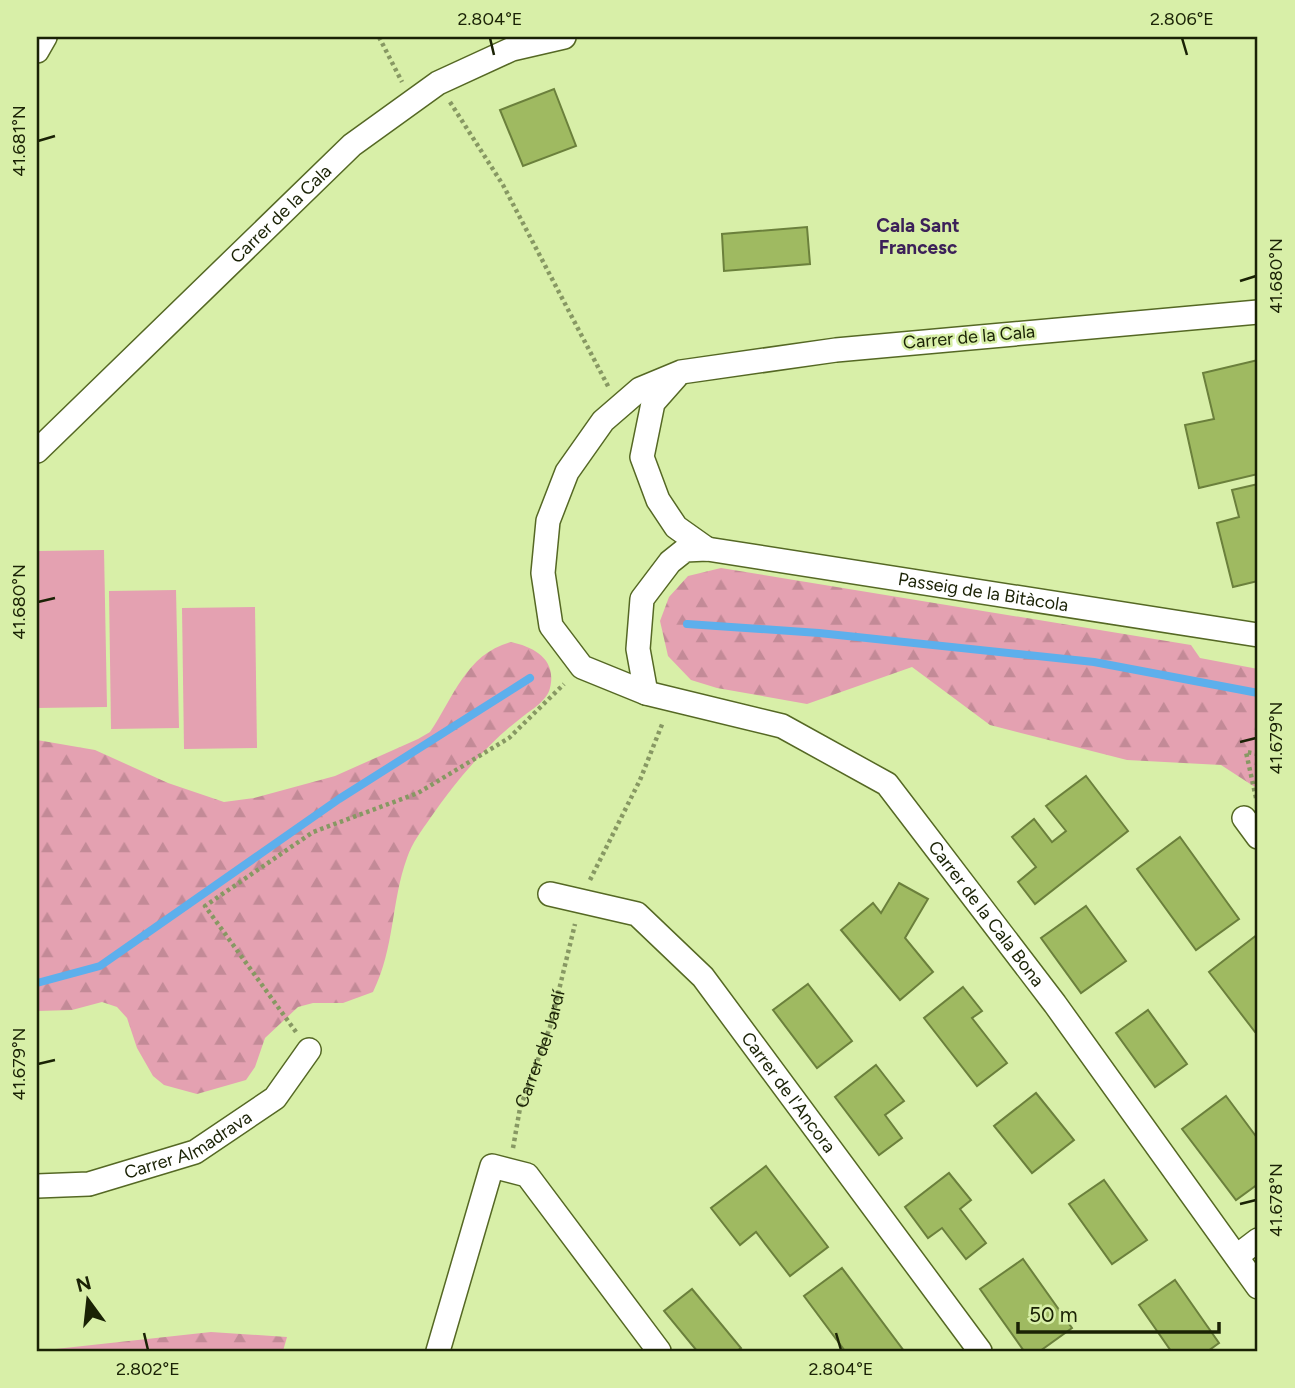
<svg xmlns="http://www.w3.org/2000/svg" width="1295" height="1388" font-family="Figtree,sans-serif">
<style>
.forest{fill:url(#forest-firs)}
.pitch{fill:#e4a1b1}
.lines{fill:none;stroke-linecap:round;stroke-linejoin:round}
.stream{stroke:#5dafec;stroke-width:8}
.building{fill:#9fba61;stroke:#6b803c;stroke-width:2}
.minor-casing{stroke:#556824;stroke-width:26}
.path{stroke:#879863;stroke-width:4.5;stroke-dasharray:3.5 3.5;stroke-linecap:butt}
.minor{stroke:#fff;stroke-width:23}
.ticks{fill:none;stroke:#1a2205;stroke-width:2.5}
.labels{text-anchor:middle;stroke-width:5;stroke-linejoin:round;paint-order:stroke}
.street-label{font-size:18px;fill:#1a2205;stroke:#d8efa8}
.neighbourhood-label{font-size:19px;font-weight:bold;fill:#3c2059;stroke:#d8efa8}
.neatline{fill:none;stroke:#1a2205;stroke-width:2.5}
.ticks-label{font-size:18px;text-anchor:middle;fill:#1a2205}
</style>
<defs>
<pattern id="forest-firs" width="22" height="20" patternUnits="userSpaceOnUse" patternTransform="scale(1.75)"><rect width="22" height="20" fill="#e4a1b1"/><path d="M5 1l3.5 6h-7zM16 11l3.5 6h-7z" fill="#c38a97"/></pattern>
</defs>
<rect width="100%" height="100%" fill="#d8efa8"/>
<g class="forest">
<polygon points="721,568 1191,645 1200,658 1258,669 1258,789 1221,765 1127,760 990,725 912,667 807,704 717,688 691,680 668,656 660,621 669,597 688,576"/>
<path d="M511,642C534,647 557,659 550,688C547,701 531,710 521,718C487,744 456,781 431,817C422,830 412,843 407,858C391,902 395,947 373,992L343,1003H313L298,1007L265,1038L255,1067L246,1080L197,1094L164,1085L153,1076L137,1048L127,1018L117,1007L102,1002L72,1010L37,1011V740L95,750L168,783L224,802L254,798L335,776L418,739L430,732C454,697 466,654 511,642Z"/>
<polygon points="211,1332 287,1337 283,1351 37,1351"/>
</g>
<g class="pitch">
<polygon points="104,550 107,707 37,708 37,551"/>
<polygon points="176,590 179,728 111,729 109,591"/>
<polygon points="255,607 257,748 184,749 182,608"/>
</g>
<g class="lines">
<g class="stream">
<polyline points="687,624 819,633 1094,662 1258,693"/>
<polyline points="37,983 100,966 339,799 530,678"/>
</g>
</g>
<g class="building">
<polygon points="554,89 576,146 523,166 500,110"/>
<polygon points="807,227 810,264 724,271 722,234"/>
<polygon points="1258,360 1258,474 1199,488 1185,425 1214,419 1203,373"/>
<polygon points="1258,484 1258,581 1233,587 1217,523 1239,517 1232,490"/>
<polygon points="1086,776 1128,831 1035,904 1018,882 1036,867 1012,837 1034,819 1052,842 1066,831 1046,806"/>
<polygon points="1180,837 1239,919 1196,950 1137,869"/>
<polygon points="899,883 928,899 905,938 933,972 900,1000 841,930 873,903 881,913"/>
<polygon points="1086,906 1126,961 1081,993 1041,938"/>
<polygon points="1258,934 1258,1030 1255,1032 1209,972"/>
<polygon points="808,984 852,1041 817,1068 773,1010"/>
<polygon points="963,987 982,1011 972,1018 1007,1063 977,1086 924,1018"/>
<polygon points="1148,1010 1187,1064 1155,1087 1116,1033"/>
<polygon points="876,1065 904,1101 885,1115 902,1138 879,1155 835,1097"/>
<polygon points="1036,1093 1074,1140 1032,1173 994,1126"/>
<polygon points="1226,1096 1258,1139 1258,1184 1236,1200 1182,1129"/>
<polygon points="766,1166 828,1247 790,1276 756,1232 740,1245 711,1208"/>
<polygon points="949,1173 971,1200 960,1209 986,1243 966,1259 942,1228 928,1238 905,1207"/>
<polygon points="1104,1180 1147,1240 1112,1264 1069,1204"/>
<polygon points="1023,1259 1072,1328 1040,1351 1024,1351 980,1289"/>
<polygon points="842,1268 904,1351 845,1351 804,1296"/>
<polygon points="1175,1280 1219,1343 1208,1351 1171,1351 1139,1305"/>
<polygon points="692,1289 741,1348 737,1351 697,1351 664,1311"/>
</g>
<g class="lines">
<defs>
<g id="minor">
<polyline points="37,51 45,37"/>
<path id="s2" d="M1258,312L836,350L681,372L640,389L603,421L567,472L548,521L543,573L551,626L582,667L646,693L782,726L887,784L1055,1004L1258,1287"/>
<polyline points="676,377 653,403 642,457 658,500 676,527 707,549"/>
<path id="s3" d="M37,451L352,145L438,83L512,49L564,37"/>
<path id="s4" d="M646,693L638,649L642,599L670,562L685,550L707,549L1258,635"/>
<polyline points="1244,818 1258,837"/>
<path id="s5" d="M550,894L637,914L703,977L980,1351"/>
<path id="s6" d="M37,1186L89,1184L195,1152L275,1098L309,1050"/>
<polyline points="1237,1256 1258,1240"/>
<polyline points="438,1351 492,1166 527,1175 659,1351"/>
</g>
</defs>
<use href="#minor" class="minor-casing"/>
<g class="path">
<polyline points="379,37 402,82"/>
<polyline points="450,102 503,185 609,388"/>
<polyline points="1256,798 1246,752 1258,754"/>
<polyline points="590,880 640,780 663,722"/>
<polyline points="296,1032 205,906 313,832 418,793 509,738 564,684"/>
<path id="s1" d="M513,1148L520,1108L550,1027L575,924"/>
</g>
<use href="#minor" class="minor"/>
</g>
<path class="ticks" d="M490,38L494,55M1182,38L1187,55M38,141L55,136M1240,281L1256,276M38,602L55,598M1240,742L1256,738M38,1064L55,1060M1240,1204L1256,1200M144,1333L148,1350M836,1333L841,1350"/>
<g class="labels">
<g class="street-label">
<text dy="6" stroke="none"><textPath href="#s3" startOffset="340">Carrer de la Cala</textPath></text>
<text transform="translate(969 337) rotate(-5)" y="6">Carrer de la Cala</text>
<text dy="6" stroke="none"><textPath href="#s4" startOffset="462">Passeig de la Bitàcola</textPath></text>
<text dy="6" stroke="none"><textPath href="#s2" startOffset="1438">Carrer de la Cala Bona</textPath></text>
<text dy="6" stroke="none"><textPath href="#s1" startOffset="103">Carrer del Jardí</textPath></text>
<text dy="6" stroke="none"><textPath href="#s5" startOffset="324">Carrer de l'Ancora</textPath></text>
<text dy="6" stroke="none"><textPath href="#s6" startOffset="159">Carrer Almadrava</textPath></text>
</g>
<g class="neighbourhood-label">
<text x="918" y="232">Cala Sant<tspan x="918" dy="22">Francesc</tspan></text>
</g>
</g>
<rect width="1295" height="1388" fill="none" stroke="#d8efa8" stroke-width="77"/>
<g transform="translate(88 1300) rotate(345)" stroke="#d8efa8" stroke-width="5" paint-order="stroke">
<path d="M0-5L12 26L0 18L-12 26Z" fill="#1a2205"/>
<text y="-10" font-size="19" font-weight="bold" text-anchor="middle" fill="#1a2205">N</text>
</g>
<path d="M1018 1322v10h201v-10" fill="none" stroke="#1a2205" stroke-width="3.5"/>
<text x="1029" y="1322" font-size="21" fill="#1a2205" stroke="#d8efa8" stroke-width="5" paint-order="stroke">50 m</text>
<rect x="38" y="38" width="1218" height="1312" class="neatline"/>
<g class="ticks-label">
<text x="490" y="25">2.804°E</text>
<text x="1182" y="25">2.806°E</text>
<text transform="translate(19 141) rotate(-90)" y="6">41.681°N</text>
<text transform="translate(1276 276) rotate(-90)" y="6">41.680°N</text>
<text transform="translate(19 602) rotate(-90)" y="6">41.680°N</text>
<text transform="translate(1276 738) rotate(-90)" y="6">41.679°N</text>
<text transform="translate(19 1064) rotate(-90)" y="6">41.679°N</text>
<text transform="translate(1276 1200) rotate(-90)" y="6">41.678°N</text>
<text x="148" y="1375">2.802°E</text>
<text x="841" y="1375">2.804°E</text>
</g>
</svg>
